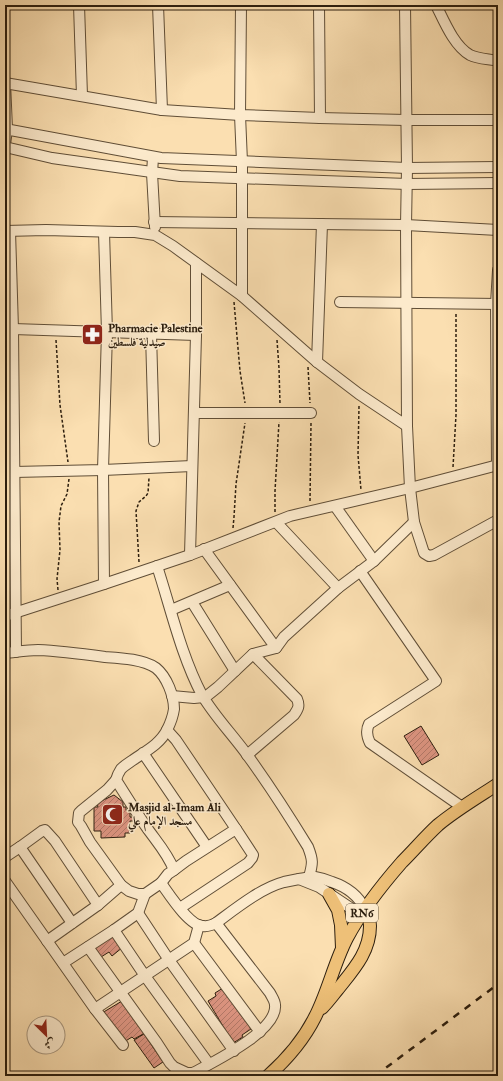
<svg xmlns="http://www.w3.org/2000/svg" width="503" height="1081" font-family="'IM FELL Double Pica',Amiri,serif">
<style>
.building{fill:url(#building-hatch);stroke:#2c1e0e}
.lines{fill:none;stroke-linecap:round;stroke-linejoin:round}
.minor-casing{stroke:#604e37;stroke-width:12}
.major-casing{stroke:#2c1e0e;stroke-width:14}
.path{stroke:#2c1e0e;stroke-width:1.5;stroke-dasharray:3 2;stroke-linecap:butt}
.minor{stroke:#fceacc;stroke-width:10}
.major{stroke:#eec078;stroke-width:12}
.rail{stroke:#2c1e0e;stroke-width:2.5;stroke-dasharray:7 7;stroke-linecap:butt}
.labels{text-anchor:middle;stroke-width:3;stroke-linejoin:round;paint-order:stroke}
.shield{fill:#fceacc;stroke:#6a5b47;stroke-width:1}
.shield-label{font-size:11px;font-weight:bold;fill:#2c1e0e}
.poi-label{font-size:12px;font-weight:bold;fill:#2c1e0e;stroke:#fceacc;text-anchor:start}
</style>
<defs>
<pattern id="building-hatch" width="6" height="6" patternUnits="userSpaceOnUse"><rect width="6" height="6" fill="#de9582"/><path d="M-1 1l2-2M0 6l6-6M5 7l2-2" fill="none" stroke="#b47969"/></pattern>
</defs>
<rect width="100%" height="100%" fill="#fbdfb1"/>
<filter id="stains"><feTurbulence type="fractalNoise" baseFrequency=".005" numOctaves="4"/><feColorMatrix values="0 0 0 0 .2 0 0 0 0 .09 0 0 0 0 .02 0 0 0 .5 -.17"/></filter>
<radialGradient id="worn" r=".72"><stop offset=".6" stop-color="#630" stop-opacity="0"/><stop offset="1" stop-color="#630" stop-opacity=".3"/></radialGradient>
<g class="building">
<polygon points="421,726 439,755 422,765 404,736"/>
<polygon points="114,795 123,802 123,807 126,807 126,810 130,811 130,817 134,817 135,821 130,821 130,833 125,833 125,837 101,838 101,831 94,831 94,807 98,807 97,803"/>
<polygon points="114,933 123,947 112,956 109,952 101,957 93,946"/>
<polygon points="223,988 232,998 251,1029 242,1035 243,1037 233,1043 208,1001 216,996 215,993"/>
<polygon points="122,1001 145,1033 134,1039 132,1037 124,1042 102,1013"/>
<polygon points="144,1034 163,1062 154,1068 134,1040"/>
</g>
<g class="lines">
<defs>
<g id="minor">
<polyline points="79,5 82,96"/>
<polyline points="158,5 162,110"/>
<polyline points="241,5 240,115 242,162 242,296"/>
<polyline points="319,5 320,118"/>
<polyline points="405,5 407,168 406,225 407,426 410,488 414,522 424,553 429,556 434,555 498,520"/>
<path d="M436,5C444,21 454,46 470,55C478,59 489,59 498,61"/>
<polyline points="5,82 7,129 5,145"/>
<polyline points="5,83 162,110 240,115 320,118 406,120 498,120"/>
<polyline points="5,129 161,158 407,168 498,167"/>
<polyline points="5,147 52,158 180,176 407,184 498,183"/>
<polyline points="153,158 152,173 155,227"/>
<polyline points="154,222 406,225 498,230"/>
<polyline points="5,231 46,230 118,232 135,232 155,235 173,246 242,296 317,362 359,394 407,426"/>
<polyline points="10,231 13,329 16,652"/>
<polyline points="104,232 107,332 103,470 104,584"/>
<polyline points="340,302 498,304"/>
<polyline points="5,329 13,329 196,335"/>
<polyline points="151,334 154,441"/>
<polyline points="317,362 322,224"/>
<polyline points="194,413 311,413"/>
<polyline points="497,466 496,304 498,270"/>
<polyline points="14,472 103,470 192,466"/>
<polyline points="335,506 374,561"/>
<polyline points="276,522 338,588"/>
<polyline points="204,549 276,648"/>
<polyline points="190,555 196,335 196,263"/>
<path d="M157,566C171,609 181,655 202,695C215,717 233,735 248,756C269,785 289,816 308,847C313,860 313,863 309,877"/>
<path d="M360,571L436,681L369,724C366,730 367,737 370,743L462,807"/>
<polyline points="192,602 235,671"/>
<polyline points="171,610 230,585"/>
<polyline points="5,616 104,584 190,555 290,516 410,488 498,465"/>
<path d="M5,653C16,652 27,650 38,650C61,651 83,654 105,657C120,658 143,659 156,668C167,677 174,696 174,709C173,716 170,724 167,730C160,744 146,751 133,760C129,763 125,765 121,769C119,772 117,776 116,780C126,796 136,812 147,828C157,842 168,854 174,870L168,874L161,883"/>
<polyline points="253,654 276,648 284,637 338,588 374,561 414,522"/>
<path d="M172,696L194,698L204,697L208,695L218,687L253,654L297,699C300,706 298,709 294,715L247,755"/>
<polyline points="167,730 176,740 236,829"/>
<polyline points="143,753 207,847"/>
<path d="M116,780L107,790L81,811L79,813L78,822L81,826L90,842L121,885L129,891L138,894H145L161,883C169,894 189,926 203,926C208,927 212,925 216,923C235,909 261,888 284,882C289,881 294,880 299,879C305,878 309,877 315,877C321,878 327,880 332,882C347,887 358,895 365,909"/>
<polyline points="20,847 72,923"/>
<polyline points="5,857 20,847 42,831 45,830 55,841 98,905"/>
<polyline points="174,870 186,861 236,829 253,855 252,858 248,863 180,908"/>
<polyline points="299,879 319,887 361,915"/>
<polyline points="5,881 95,1009 123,1045"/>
<polyline points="138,913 169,960 234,1051"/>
<polyline points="114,930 145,976 209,1064"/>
<polyline points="47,941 98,905 121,885"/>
<polyline points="194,943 260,1032"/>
<path d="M88,947L157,1043L170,1063L174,1067L187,1073H193C213,1062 278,1031 275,1005C275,1001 272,997 270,993L216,923"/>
<polyline points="63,963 114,930 138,913 145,894"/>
<polyline points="95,1009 194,943 199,925"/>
</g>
<g id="major">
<polyline points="329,894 338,910 341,925 342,948"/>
<path d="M322,1008C328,1002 333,995 338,989C353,970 370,952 370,926C370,920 367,914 365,909"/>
<path d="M268,1076C287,1059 304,1039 315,1017C328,992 334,963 347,938C362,910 381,886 402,862C414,850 425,837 438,825C456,810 478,797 498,784"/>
</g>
</defs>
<use href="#minor" class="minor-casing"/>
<use href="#major" class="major-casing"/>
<g class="path">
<polyline points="234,302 240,371 245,403"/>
<polyline points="56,340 60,405 68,462"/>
<polyline points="277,340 279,368 280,404"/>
<polyline points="308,367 310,403"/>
<polyline points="359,406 358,455 361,490"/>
<polyline points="453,467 456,415 456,313"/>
<polyline points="310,501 311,423"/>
<polyline points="275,512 275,491 279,422"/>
<polyline points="233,528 234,517 236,484 245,423"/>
<polyline points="139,562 136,511 139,502 146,496 148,493 149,478"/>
<polyline points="58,590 57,579 60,550 59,522 61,506 67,494 69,479"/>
</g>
<use href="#minor" class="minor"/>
<use href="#major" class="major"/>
<polyline class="rail" points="375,1076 498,984"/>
</g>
<defs>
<symbol id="pharmacy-square" viewBox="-11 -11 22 22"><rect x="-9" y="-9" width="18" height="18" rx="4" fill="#8f2418" stroke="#fceacc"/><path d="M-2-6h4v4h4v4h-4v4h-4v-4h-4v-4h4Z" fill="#fff"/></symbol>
<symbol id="mosque-square" viewBox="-11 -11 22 22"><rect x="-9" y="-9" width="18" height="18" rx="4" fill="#8f2418" stroke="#fceacc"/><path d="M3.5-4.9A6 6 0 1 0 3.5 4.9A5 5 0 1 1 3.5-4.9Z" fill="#fff"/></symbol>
</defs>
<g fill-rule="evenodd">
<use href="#pharmacy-square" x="80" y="322" width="25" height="25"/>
<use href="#mosque-square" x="100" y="802" width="25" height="25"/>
</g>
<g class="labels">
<rect class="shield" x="346" y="904" width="32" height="18" rx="3"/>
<g class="shield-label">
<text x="362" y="917">RN6</text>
</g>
<g class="poi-label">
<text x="108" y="332">Pharmacie Palestine<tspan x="108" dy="14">صيدلية فلسطين</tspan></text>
<text x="128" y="811">Masjid al-Imam Ali<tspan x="128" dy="14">مسجد الإمام علي</tspan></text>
</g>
</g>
<rect width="503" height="1081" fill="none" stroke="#fbdfb1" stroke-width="20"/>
<rect x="6" y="6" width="491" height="1069" fill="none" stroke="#2c1e0e" stroke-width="2"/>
<rect x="10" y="10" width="483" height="1061" fill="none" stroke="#2c1e0e"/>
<g transform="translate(46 1035) rotate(156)"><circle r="19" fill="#fceacc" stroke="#a99880"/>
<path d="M0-3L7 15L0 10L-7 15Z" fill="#8f2418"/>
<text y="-6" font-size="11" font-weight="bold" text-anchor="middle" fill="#2c1e0e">ش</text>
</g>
<rect width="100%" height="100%" filter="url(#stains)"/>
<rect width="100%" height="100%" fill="url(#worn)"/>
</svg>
